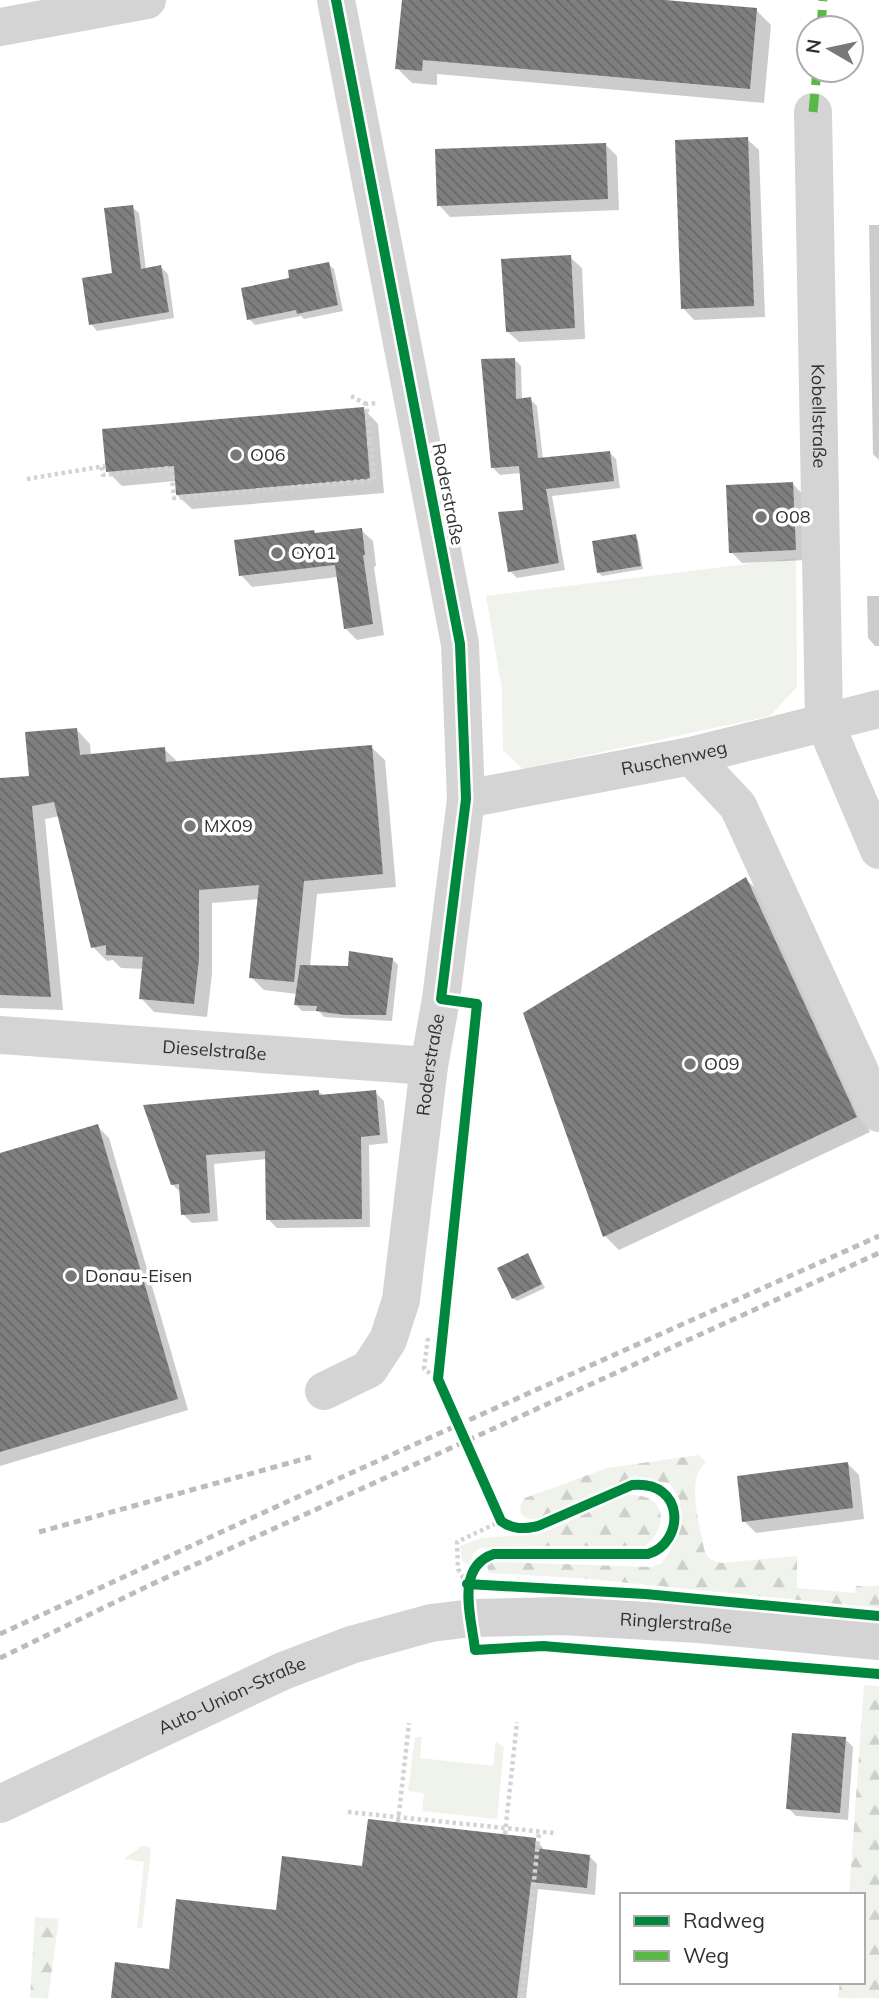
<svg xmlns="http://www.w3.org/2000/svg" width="879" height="1998" font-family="Mulish,sans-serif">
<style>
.grass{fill:#f0f2ec}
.forest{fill:url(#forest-firs)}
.shadow{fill:#0003}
.building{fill:url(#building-back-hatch)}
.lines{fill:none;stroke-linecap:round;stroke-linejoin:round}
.path{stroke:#d3d3d3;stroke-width:4.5;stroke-dasharray:3.5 3.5;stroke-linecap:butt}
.minor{stroke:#d4d4d4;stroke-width:38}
.rail{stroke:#bcbcbc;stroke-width:5;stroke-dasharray:7 5;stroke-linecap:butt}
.quiet{stroke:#58b947;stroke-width:9;stroke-dasharray:18 9;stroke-linecap:butt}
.cycleway-casing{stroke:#fff;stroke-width:15}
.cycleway{stroke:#00873e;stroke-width:10}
.poi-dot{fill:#787878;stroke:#fff;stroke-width:2.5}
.labels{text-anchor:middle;stroke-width:7;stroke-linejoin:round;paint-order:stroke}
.street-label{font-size:18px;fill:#303030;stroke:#fff}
.poi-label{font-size:18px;fill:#303030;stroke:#fff;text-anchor:start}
</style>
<defs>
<pattern id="forest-firs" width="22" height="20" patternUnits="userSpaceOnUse" patternTransform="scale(1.75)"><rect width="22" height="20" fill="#f0f2ec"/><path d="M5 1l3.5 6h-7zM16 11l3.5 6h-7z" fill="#ced0cb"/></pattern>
<pattern id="building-back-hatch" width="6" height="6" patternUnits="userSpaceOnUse" patternTransform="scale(1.75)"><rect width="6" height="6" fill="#7f7f7f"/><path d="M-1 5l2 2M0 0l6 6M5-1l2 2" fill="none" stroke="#686868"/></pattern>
</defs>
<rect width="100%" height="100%" fill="#fff"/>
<g class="grass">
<polygon points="796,558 797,687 770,716 523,769 503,750 502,690 486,596"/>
<polygon points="541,1534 541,1546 480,1548 473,1553 471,1563 469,1565 462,1561 460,1546 482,1538"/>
<polygon points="415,1737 422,1737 420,1758 493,1766 496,1742 504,1747 497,1819 422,1811 424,1793 408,1791"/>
<polygon points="142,1846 149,1847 151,1852 142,1928 137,1928 144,1862 124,1859"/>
</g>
<g class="forest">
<path d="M699,1455L706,1462C685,1479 700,1524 704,1549C707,1559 712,1561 722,1563L797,1556V1588L855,1593L856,1586H879V1608L580,1578L489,1573L487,1566L491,1563L499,1562L651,1567L662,1563L670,1551L678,1525L680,1500L670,1484L635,1476L538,1520C523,1520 514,1512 525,1498L607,1468Z"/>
<path d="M626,1495C636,1495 646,1495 654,1502C668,1515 658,1538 645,1546H541V1534Z"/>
<polygon points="864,1685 879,1686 879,1998 838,1998 840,1982 863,1982 863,1895 849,1895"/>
<polygon points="35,1917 59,1919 48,1998 30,1998"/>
</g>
<g class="shadow">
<polygon points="403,0 645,0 756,10 771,25 764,103 437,74 437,85 412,83 397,68"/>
<polygon points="747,139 759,150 765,317 694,320 683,308"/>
<polygon points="605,144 617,156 619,210 450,217 439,205"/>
<polygon points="132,207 139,213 146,270 161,267 168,274 174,318 97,331 91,324 114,275"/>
<polygon points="869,225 879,225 879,460 873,454"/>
<polygon points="570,257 582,268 585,339 519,342 507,331"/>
<polygon points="328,264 334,269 343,311 304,319 301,316 255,325 249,319 291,279"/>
<polygon points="514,359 521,366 522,400 530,399 537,406 543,460 610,453 616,459 620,488 552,496 565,570 517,578 510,571 525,511 521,473 500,475 493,468"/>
<polygon points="364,409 378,424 384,493 192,509 177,495 176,481 122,486 107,471"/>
<polygon points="793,484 804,496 807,560 742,563 731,552"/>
<polygon points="361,530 373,541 376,566 374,567 384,635 357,640 345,628 338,577 252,587 241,575 317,535"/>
<polygon points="635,536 638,540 643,569 602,576 598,572"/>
<polygon points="867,596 879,596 879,646 875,646 868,638"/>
<polygon points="77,730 90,744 91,756 164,749 179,763 371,747 385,760 396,887 317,894 310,967 350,968 392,959 398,965 392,1021 324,1017 319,1011 302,1011 296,1005 297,994 264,990 251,977 259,899 212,903 212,974 207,1017 154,1012 141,998 144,969 121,968 113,960 107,961 93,947 60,816 45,819 63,1010 0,1008 0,780 31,778"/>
<polygon points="746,879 761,894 870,1132 619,1250 605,1236"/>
<polygon points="318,1091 324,1096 375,1092 384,1101 388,1143 369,1145 370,1227 277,1228 268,1219 267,1159 214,1164 218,1221 192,1223 183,1214 181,1193 172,1184 146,1106"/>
<polygon points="97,1126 109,1138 188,1410 0,1466 0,1155"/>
<polygon points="527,1255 545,1288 517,1301 513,1298"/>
<polygon points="847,1463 859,1475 864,1519 756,1533 744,1521"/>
<polygon points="845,1739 853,1747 848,1820 796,1816 788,1808"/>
<polygon points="535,1839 543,1848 543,1851 589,1856 597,1864 595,1895 538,1889 526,1998 112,1998 170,1971 364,1868"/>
</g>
<g class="building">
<polygon points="402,0 665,0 757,8 750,89 423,60 422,71 395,69"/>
<polygon points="748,137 754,306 681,309 675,140"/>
<polygon points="606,143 608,199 437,206 435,149"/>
<polygon points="133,205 141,269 161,265 169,312 89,325 82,278 112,273 104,208"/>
<polygon points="571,255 575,328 506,332 501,259"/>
<polygon points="329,262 338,305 297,314 296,310 247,320 241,288 289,278 288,270"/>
<polygon points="515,358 516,399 531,397 538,458 610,451 614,481 546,489 559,563 508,572 498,512 523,510 519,466 491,468 481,359"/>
<polygon points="364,407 370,479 176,495 174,466 106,472 102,429"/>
<polygon points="793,482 796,550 729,553 726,485"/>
<polygon points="362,528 365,555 363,555 373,624 344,629 335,565 239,576 234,540 314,530 315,533"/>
<polygon points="636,534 641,566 597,573 592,541"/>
<polygon points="77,728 80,755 165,747 166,762 372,745 383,874 304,881 294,982 249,978 259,885 199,890 199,959 194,1004 139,999 143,957 106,955 106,945 91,948 54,802 32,806 51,997 0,995 0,778 29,776 25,732"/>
<polygon points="746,877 857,1117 603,1237 523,1013"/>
<polygon points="349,951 393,958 386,1015 345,1015 316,1011 317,1006 294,1005 300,965 348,966"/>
<polygon points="319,1090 319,1095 376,1090 380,1135 361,1137 362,1219 266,1220 265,1151 206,1155 210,1213 181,1215 179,1184 171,1185 143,1105"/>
<polygon points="98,1124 178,1399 0,1452 0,1153"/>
<polygon points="528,1253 542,1284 512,1299 497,1268"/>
<polygon points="848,1462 853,1508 742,1522 737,1476"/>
<polygon points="792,1733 846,1737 840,1813 786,1809"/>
<polygon points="368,1819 536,1838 535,1848 590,1855 587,1888 531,1882 517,1998 111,1998 115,1962 169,1969 176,1899 276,1910 282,1856 362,1866"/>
</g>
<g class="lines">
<g class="path">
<polyline points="351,396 366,404"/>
<polyline points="367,443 371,443 366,404 378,403"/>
<polyline points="102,467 103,475 171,468 174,498 374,480 371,443"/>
<polyline points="27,479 105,466"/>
<polyline points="428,1338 424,1369 438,1379"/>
<polyline points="467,1584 458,1569 457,1542 501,1521"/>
<polyline points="348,1812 554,1833"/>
<polyline points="398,1822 409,1723"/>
<polyline points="505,1834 517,1722"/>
<polyline points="522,1998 539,1832"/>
</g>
<g class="minor">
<polyline points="0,27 147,0"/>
<path id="s1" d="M813,112L824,721L879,850"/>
<polyline points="691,756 738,806 879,1113"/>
<path id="s2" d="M466,799L691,756L879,709"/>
<path id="s3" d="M0,1035L429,1066"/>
<path id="s4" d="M324,1391L369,1369L388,1340L401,1300L429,1066L441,999L466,799L460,644L336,0"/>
<path id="s5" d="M0,1804L283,1671L351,1645L431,1623L472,1618L562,1616L699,1624L879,1641"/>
</g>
<g class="rail">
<polyline points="39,1532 311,1457"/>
<polyline points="0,1634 293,1499 879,1236"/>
<polyline points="0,1658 150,1585 879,1253"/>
</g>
<g class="quiet">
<polyline points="821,28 823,0"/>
<polyline points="813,112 817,70"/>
</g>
<defs>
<g id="cycleway">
<path d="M336,0L460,644L466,799L441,999L477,1004L438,1379L501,1521C513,1530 524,1529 538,1526L632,1485C686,1480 685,1543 648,1554H494C454,1567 472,1619 475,1650L543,1646L879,1674"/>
<polyline points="467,1584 645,1594 879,1616"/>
</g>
</defs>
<use href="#cycleway" class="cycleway-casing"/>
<use href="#cycleway" class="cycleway"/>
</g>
<g class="poi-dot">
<circle cx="236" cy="455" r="7"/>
<circle cx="761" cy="517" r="7"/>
<circle cx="277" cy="553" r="7"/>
<circle cx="190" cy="826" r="7"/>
<circle cx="690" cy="1064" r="7"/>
<circle cx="71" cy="1276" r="7"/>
</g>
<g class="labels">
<g class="street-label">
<text dy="6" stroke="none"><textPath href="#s1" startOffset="304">Kobellstraße</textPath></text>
<text transform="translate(448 494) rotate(79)" y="6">Roderstraße</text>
<text dy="6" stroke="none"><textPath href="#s2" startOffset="212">Ruschenweg</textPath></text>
<text dy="6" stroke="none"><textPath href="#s3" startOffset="215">Dieselstraße</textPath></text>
<text dy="6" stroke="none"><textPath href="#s4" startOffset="364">Roderstraße</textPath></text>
<text dy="6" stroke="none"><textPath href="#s5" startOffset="714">Ringlerstraße</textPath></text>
<text dy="6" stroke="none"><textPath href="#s5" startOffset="256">Auto-Union-Straße</textPath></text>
</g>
<g class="poi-label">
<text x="250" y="461">O06</text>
<text x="775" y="523">O08</text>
<text x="291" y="559">OY01</text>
<text x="204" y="832">MX09</text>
<text x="704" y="1070">O09</text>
<text x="85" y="1282">Donau-Eisen</text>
</g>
</g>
<rect x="620" y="1893" width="245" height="91" fill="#ffffff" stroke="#acacac" stroke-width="2"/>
<rect x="634" y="1916" width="35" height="10" fill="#00873e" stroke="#acacac" stroke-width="2"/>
<text x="683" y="1928" font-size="21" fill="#303030">Radweg</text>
<rect x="634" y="1951" width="35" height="10" fill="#58b947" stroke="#acacac" stroke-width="2"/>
<text x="683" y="1963" font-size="21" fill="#303030">Weg</text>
<g transform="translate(830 49) rotate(279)"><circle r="33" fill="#ffffff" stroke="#acacac" stroke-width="2"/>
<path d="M0-5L12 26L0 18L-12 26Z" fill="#787878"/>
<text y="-10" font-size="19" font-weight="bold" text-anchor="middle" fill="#303030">N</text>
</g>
</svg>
